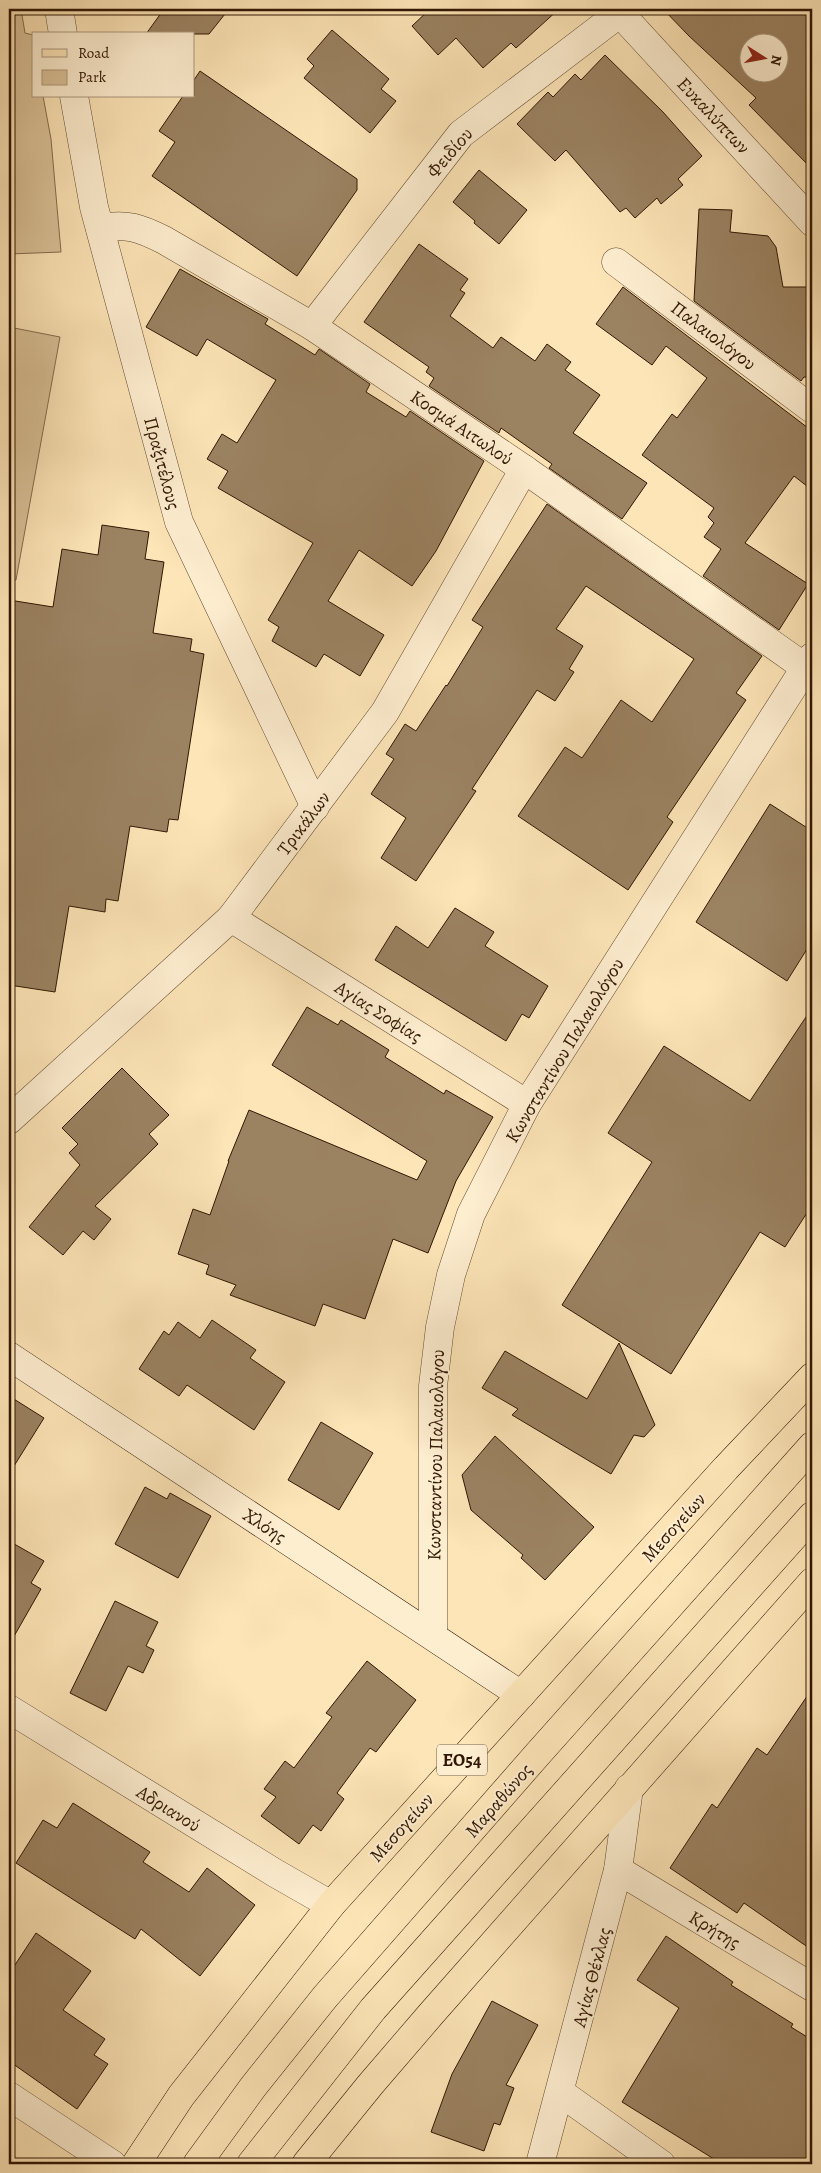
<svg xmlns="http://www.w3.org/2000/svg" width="821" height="2173" font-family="Alegreya,serif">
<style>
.green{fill:#dac298;stroke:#866c4e}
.building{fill:#9b8261;stroke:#311703;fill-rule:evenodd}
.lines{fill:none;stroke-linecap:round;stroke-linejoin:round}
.street-casing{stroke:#644a30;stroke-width:29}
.secondary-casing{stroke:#311703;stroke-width:29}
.primary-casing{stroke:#311703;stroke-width:29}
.street{stroke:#feeed0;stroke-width:28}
.secondary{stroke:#feeed0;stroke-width:28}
.primary{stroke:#fde5b7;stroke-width:28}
.labels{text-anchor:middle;stroke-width:4;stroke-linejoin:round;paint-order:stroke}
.shield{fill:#feeed0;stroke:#6e5840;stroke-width:1}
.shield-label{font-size:18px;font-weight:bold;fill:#311703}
.street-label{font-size:19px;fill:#311703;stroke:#feeed0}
</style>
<rect width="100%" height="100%" fill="#fde5b7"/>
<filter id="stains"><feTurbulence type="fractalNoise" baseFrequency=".004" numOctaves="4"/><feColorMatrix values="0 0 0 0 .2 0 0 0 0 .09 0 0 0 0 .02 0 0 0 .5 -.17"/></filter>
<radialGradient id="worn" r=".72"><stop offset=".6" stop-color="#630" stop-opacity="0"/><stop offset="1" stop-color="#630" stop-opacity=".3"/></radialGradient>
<g class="green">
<polygon points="9,9 21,9 25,33 33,35 34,96 43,96 51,139 61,252 9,254"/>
<polygon points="9,327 60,337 16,580 9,578"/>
</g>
<g class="building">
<polygon points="164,9 229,9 209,34 146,34"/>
<polygon points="430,9 559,9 516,48 511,43 483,68 456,38 438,55 412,26"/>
<path d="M663,9H812V169L749,105L756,98L689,36ZM748,42H778V72H748Z"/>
<polygon points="332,30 389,79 381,89 396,101 370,133 304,78 314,66 307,59"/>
<polygon points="605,55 663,112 702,156 678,179 683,185 661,204 657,198 635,218 626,208 620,212 566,150 555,161 517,124 548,92 553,97 575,74 581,80"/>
<polygon points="200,71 357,179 357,190 297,276 152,176 175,142 159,131 183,96 194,96 194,80"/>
<polygon points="479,170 527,210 499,244 474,223 475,221 453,202"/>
<polygon points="699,209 732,210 730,232 768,236 776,247 783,287 812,287 812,377 804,377 801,381 694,301"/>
<polygon points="419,244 468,279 460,290 465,293 450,316 493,348 501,337 535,361 547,344 571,362 565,370 600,395 573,433 647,483 622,519 549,468 552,464 501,428 499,433 429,386 434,378 426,372 429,367 364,322"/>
<polygon points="180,269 268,319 265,324 315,355 319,349 370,384 366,392 406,417 410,411 484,461 436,551 412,586 359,550 328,601 384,635 360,676 324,654 316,667 272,641 279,627 268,620 313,543 218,488 228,471 207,459 222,434 237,443 276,380 207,339 197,356 146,327"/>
<polygon points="623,287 812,431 812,490 794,476 745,543 808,584 779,630 703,576 721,549 704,537 714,523 708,517 714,508 642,455 672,414 677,418 707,378 666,346 652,365 596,324"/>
<polygon points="547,504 762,656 736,693 746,700 667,817 673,822 628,890 518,816 565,747 582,758 621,700 652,722 694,659 586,586 556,629 583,646 569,669 574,672 555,701 537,690 472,789 476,791 416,881 381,858 406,818 371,794 394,759 386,754 405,724 416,731 446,685 447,686 483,627 472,620"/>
<polygon points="102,525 149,532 145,559 164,562 153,633 192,639 190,651 204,654 178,820 169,819 167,832 130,826 118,901 106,899 105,912 69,906 55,992 9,985 9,600 53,607 62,549 98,555"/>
<polygon points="770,804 812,831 812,941 787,981 696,922"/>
<polygon points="455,908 494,932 485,946 548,986 529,1018 522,1014 506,1041 375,960 396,926 428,948"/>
<polygon points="307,1007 338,1025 341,1020 389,1050 385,1057 444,1094 446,1090 493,1117 456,1181 428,1253 393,1239 365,1319 323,1304 315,1326 230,1295 236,1285 206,1274 209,1265 178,1254 193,1209 210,1215 229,1161 228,1161 249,1110 417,1180 427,1161 272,1065"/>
<polygon points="812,1008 812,1205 785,1247 760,1232 671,1374 562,1305 652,1162 608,1133 664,1046 750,1101"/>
<polygon points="122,1068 169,1115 149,1134 158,1144 95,1206 111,1219 94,1240 83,1231 63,1255 29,1227 80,1165 69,1153 78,1144 62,1128"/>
<polygon points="212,1320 256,1350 250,1358 285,1382 254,1430 187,1385 179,1396 139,1369 164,1331 169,1335 178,1322 200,1338"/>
<polygon points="619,1343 655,1425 644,1437 634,1435 611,1474 512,1415 518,1409 482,1388 505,1351 587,1399"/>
<polygon points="9,1396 44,1418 9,1474"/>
<polygon points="321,1422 373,1453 339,1510 288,1480"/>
<polygon points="495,1436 594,1527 545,1580 521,1558 523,1555 471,1510 462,1475"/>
<polygon points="145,1487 167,1499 170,1493 211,1516 178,1578 115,1544"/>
<polygon points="9,1541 44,1561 31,1583 41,1589 9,1645"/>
<polygon points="115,1601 158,1622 146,1646 154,1650 143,1673 128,1666 106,1711 70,1693"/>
<polygon points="367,1661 416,1700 376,1752 370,1748 337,1793 344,1799 321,1831 313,1825 299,1844 261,1816 276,1797 264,1789 285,1761 294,1768 332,1717 326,1713"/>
<polygon points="812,1689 812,1950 744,1903 737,1913 670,1868 712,1804 717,1808 757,1748 767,1755"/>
<polygon points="73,1803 150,1852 143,1862 189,1892 207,1868 255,1905 200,1976 141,1929 135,1939 16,1863 43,1820 57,1828"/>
<polygon points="36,1933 91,1971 63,2010 105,2039 94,2055 108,2064 77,2109 9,2061 9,1974"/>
<polygon points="666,1936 733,1982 731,1985 793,2024 791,2027 812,2040 812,2164 722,2164 622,2102 679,2008 637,1980"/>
<polygon points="492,2001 538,2025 506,2085 514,2088 500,2125 494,2123 484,2151 431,2132 452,2074"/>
</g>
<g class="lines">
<defs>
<g id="street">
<polyline points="59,9 63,34"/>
<polyline points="616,9 812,222"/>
<polyline points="74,96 94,207 179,522 315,807"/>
<path d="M100,228C127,223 140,228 164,240L312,326L524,469L806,668"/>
<polyline points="616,262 812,409"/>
<polyline points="312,326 461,134 620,13"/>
<polyline points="231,918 527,1104"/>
<polyline points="9,1120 231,918 385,712 524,469"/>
<polyline points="433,1635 433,1386 440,1327 451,1275 471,1214 527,1104 812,657"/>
<polyline points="9,1709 275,1873 331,1905"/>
<polyline points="618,1870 812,1987"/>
<polyline points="561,2093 661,2164"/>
<polyline points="9,2096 112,2164"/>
<polyline points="540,2164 618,1870 629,1788"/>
</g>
<polyline id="secondary" points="9,1356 521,1695"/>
<g id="primary">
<polyline points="136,2164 181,2096 331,1905 726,1468 812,1377"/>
<polyline points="197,2164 253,2087 325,1997 536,1756 812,1446"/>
<polyline points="251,2164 373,2009 812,1516"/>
<polyline points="306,2164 370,2085 431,2014 812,1582"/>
</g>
</defs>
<use href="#street" class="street-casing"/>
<use href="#secondary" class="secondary-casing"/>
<use href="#primary" class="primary-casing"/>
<use href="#street" class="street"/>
<use href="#secondary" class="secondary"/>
<use href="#primary" class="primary"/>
</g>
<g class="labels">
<rect class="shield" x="437" y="1744.5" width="50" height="31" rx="4"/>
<g class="shield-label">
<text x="462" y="1766">ΕΟ54</text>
</g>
<g class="street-label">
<text transform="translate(714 115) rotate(47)" y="7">Ευκαλύπτων</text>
<text transform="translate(449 152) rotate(-49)" y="7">Φειδίου</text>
<text transform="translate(714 335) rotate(37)" y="7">Παλαιολόγου</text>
<text transform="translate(462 427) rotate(34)" y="7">Κοσμά Αιτωλού</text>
<text transform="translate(163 463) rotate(75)" y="7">Πραξιτέλους</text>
<text transform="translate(303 823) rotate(-53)" y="7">Τρικάλων</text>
<text transform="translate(379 1011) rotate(32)" y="7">Αγίας Σοφίας</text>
<text transform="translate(564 1050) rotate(-59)" y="7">Κωνσταντίνου Παλαιολόγου</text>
<text transform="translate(435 1455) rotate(-89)" y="7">Κωνσταντίνου Παλαιολόγου</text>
<text transform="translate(265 1525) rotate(33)" y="7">Χλόης</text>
<text transform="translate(673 1527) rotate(-48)" y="7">Μεσογείων</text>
<text transform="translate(498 1800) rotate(-49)" y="7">Μαραθώνος</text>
<text transform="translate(169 1808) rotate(32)" y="7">Αδριανού</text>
<text transform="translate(401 1827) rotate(-48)" y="7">Μεσογείων</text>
<text transform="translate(715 1929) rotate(31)" y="7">Κρήτης</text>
<text transform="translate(591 1977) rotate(-75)" y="7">Αγίας Θέκλας</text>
</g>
</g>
<rect width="821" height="2173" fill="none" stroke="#fde5b7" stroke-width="30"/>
<rect x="10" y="10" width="801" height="2153" fill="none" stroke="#311703" stroke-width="2.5"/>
<rect x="15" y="15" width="791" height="2143" fill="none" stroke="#311703"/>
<rect x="32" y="32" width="162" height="65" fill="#feeed0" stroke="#ac987e"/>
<rect x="42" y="49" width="25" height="8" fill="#fde5b7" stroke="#ac987e"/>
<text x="78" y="58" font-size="15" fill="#311703">Road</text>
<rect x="42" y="70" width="25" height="15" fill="#dac298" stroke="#ac987e"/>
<text x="78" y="82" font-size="15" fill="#311703">Park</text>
<g transform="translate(764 58) rotate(101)"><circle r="24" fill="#feeed0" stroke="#ac987e"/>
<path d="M0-4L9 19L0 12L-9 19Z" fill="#8f2418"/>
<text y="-8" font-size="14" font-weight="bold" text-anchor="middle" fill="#311703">N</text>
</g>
<rect width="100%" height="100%" filter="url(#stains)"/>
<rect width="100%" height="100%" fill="url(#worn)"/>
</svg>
